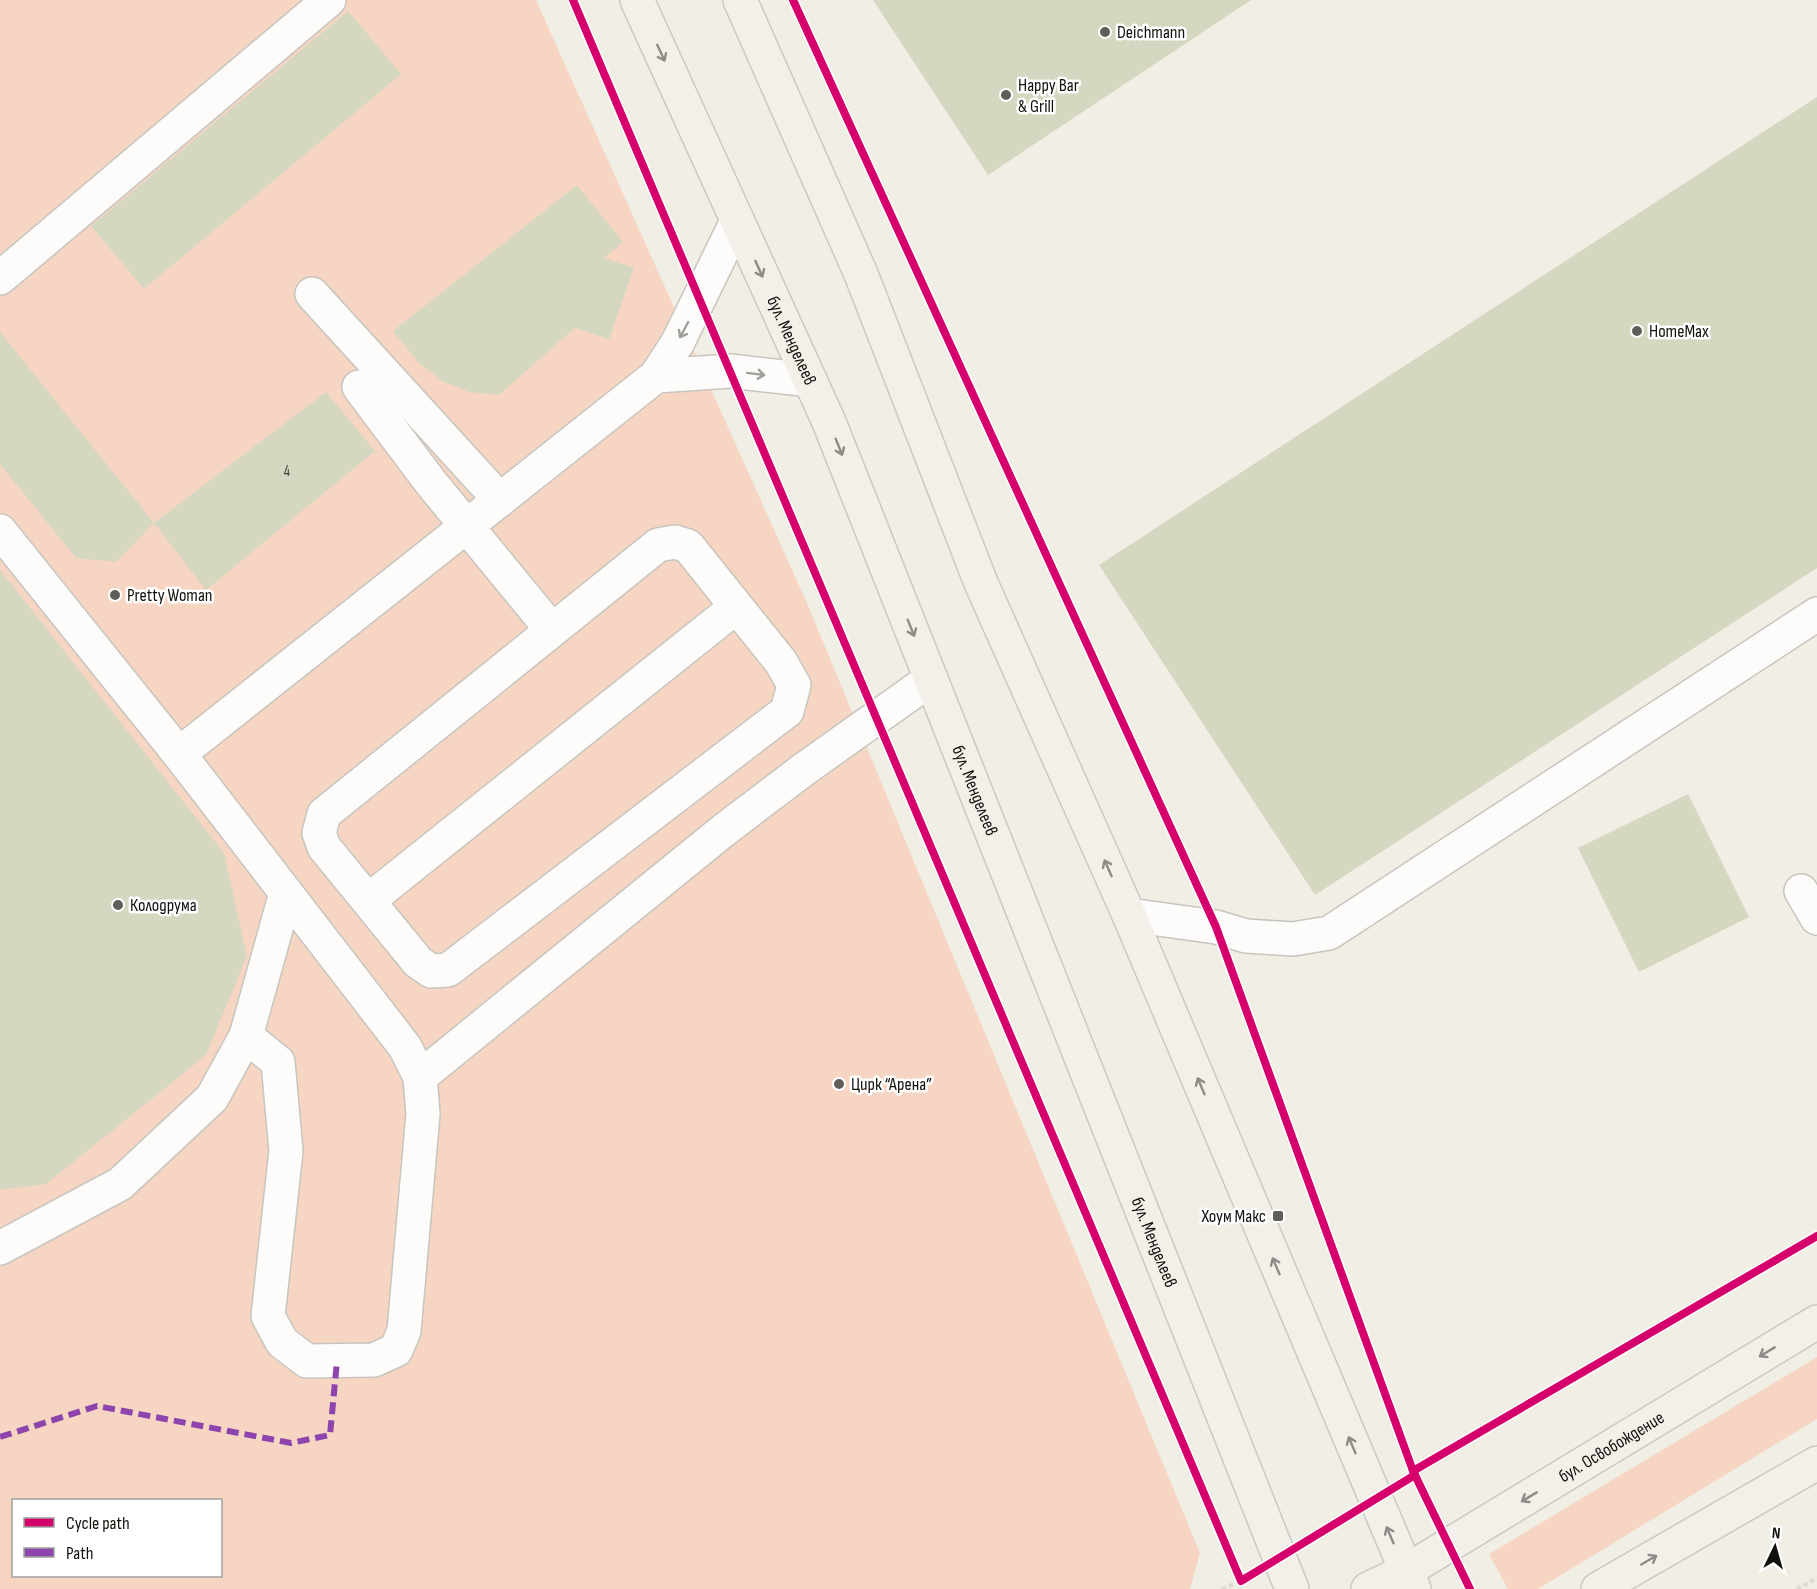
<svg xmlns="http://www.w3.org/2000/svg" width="1817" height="1589" font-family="'Sofia Sans Condensed',sans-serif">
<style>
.green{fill:#f6d6c3;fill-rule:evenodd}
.building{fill:#d5d7c0}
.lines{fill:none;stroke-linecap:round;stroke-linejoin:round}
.minor-casing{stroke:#c7c5be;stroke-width:36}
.major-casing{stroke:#cac9c5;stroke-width:36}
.path{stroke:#dbdad7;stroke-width:4;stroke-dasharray:4.5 3;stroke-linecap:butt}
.minor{stroke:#fdfcfb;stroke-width:33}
.major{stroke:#f3f0ea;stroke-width:33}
.quiet{stroke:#8e44ad;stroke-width:6;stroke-dasharray:12 6;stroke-linecap:butt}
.cycleway-casing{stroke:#fff;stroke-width:11}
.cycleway{stroke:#d6006c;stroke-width:8}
.oneway{stroke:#8e8c86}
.oneway2{stroke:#9f9e9b}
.poi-dot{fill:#605e58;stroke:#fff;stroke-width:2}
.labels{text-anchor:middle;stroke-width:5;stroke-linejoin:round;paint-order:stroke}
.number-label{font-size:15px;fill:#444239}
.poi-label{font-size:18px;fill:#13110c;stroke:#fff;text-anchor:start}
.street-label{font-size:18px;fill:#13110c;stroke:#fff}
</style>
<rect width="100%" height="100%" fill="#f0eee5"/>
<g class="green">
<path d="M0,0H536L807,603L1200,1553L1190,1589H0ZM14,1500H220V1576H14Z"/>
<polygon points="1817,1357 1817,1419 1538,1589 1508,1589 1489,1554"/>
</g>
<g class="building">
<polygon points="873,0 1251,0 988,175"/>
<polygon points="348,11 401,74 144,289 91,226"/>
<polygon points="1817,97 1817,568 1315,895 1099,565"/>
<polygon points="577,185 623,242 604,258 634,268 609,339 575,328 499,395 469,392 442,381 418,362 393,331"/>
<polygon points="0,332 154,523 116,562 76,558 0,464"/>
<polygon points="326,392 375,451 206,590 154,523"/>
<polygon points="0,570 224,853 247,956 206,1055 46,1184 0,1190"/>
<polygon points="1688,794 1749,917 1639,972 1578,848"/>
</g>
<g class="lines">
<defs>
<g id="minor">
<polyline points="0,278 329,0"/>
<polyline points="312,294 500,500"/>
<polyline points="656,376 730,371 810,380"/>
<polyline points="359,387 432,484 551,629"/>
<polyline points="0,531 179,754"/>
<polygon points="675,542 688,546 781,662 794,685 787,711 448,970 431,971 418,962 324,847 319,833 324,814 658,545"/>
<polyline points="1801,891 1817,918"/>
<polyline points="369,900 736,607"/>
<polyline points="1129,915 1216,927 1246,936 1293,939 1329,933 1817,614"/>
<polyline points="246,1036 278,1062 286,1151 268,1316 282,1342 307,1361 374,1360 396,1350 404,1331 423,1114 420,1077 405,1047 179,754 656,376 678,342 737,221"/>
<polyline points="420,1077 724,830 803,770 931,679"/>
<polyline points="0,1248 120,1184 212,1098 246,1036 286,893"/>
</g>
<g id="major">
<path id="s1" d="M637,0L829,422L1292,1589"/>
<polyline points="740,0 861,274 981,583 1129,915 1414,1589"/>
<path id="s2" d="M1368,1589L1406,1571L1817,1322"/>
<polyline points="1598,1589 1817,1463"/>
</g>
</defs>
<use href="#minor" class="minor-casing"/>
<use href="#major" class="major-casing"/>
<g class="path">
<polyline points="1413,1471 1817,1236"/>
<polyline points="1222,1589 1241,1581"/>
<polyline points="1797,1589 1817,1578"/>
</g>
<use href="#minor" class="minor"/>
<use href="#major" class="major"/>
<polyline class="quiet" points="0,1437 97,1406 291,1443 330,1435 337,1361"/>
<defs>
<g id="cycleway">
<polyline points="573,0 1241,1581 1415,1475 1413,1471 1817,1236"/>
<polyline points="793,0 1216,927 1413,1471 1470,1589"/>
</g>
</defs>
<use href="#cycleway" class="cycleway-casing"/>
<use href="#cycleway" class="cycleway"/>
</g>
<defs><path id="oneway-shaft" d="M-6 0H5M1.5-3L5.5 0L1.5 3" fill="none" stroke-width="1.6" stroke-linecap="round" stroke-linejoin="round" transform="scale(1.5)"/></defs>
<g class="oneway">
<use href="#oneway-shaft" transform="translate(661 53) rotate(65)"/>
<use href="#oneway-shaft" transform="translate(759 269) rotate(66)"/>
<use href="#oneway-shaft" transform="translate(839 447) rotate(68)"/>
<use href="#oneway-shaft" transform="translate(911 628) rotate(68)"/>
<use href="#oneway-shaft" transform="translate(1108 868) rotate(-114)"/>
<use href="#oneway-shaft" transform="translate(1201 1086) rotate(-113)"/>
<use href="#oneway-shaft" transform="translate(1276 1266) rotate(-113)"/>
<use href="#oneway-shaft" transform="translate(1767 1352) rotate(149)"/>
<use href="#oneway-shaft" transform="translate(1352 1445) rotate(-113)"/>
<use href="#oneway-shaft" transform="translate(1529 1497) rotate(149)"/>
<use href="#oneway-shaft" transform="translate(1390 1535) rotate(-113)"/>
<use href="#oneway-shaft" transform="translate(1649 1560) rotate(-30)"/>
</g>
<g class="oneway2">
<use href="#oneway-shaft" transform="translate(684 330) rotate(118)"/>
<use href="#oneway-shaft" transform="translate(756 374) rotate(7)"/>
</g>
<g class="poi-dot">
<circle cx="1105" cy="32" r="6"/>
<circle cx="1006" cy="95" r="6"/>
<circle cx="1637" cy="331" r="6"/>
<circle cx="115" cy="595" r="6"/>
<circle cx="118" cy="905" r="6"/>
<circle cx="839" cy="1084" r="6"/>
<rect x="1272" y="1210" width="12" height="12" rx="3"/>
</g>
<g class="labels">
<g class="number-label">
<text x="287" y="476">4</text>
</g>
<g class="poi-label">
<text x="1117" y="38">Deichmann</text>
<text x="1018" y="91">Happy Bar<tspan x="1018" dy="21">&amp; Grill</tspan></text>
<text x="1649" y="337">HomeMax</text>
<text x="127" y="601">Pretty Woman</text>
<text x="130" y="911">Колодрума</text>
<text x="851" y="1090">Цирк “Арена”</text>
<text x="1266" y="1222" text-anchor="end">Хоум Макс</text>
</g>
<g class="street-label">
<text dy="6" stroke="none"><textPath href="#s1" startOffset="374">бул. Менделеев</textPath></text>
<text dy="6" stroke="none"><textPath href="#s1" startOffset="860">бул. Менделеев</textPath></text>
<text dy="6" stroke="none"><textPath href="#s1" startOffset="1346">бул. Менделеев</textPath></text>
<text dy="6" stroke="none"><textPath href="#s2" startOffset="282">бул. Освобождение</textPath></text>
</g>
</g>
<rect x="12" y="1499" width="210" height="78" fill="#ffffff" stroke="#a1a09e" stroke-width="1.5"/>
<rect x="24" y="1518" width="30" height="9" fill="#d6006c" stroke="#a1a09e" stroke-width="1.5"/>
<text x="66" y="1529" font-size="18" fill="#13110c">Cycle path</text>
<rect x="24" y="1548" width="30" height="9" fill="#8e44ad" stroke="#a1a09e" stroke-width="1.5"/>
<text x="66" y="1559" font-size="18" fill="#13110c">Path</text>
<g transform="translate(1775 1547) rotate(5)" stroke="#ffffff" stroke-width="4.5" paint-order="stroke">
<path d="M0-4.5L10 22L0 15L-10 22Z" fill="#13110c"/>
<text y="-9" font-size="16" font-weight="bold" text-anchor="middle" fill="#13110c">N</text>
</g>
</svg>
